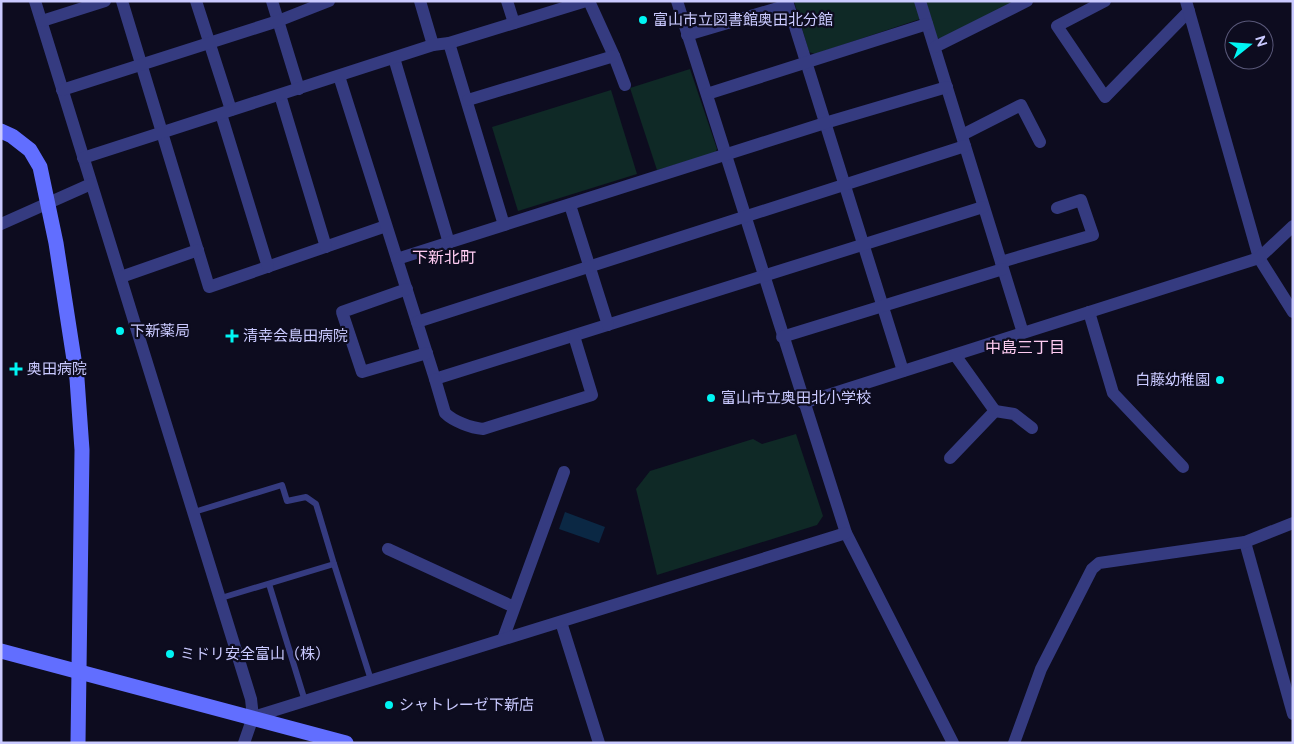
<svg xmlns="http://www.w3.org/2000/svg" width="1294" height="744" font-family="Raleway,'Noto Sans JP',sans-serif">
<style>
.green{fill:#0f2926}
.water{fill:#0b2844}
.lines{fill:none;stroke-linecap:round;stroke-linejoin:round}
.lane{stroke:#353b80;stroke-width:6}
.street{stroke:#353b80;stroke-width:12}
.secondary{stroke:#616eff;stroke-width:15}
.poi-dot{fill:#00f5f3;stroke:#0d0c1f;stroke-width:2}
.labels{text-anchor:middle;stroke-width:4.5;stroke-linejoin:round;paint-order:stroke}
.poi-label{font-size:15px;fill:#cacaff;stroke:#0d0c1f;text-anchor:start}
.neighbourhood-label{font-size:16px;fill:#ffccf2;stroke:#0d0c1f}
</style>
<rect width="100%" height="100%" fill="#0d0c1f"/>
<g class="green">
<polygon points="794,1 915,1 920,19 815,54 809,52"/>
<polygon points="926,1 1018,1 943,39 937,38"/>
<polygon points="690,69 717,149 715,153 657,170 630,88"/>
<polygon points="611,90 637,174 518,211 492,127"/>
<polygon points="796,434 823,516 817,525 657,575 636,489 650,471 753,439 762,444"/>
</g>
<polygon class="water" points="565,512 605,527 599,543 559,529"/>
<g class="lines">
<g class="lane">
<polyline points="194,512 282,485 287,501 306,497 316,504 334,564"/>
<polyline points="269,584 305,701"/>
<polyline points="221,598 334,564 371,680"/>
</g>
<g class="street">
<polyline points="35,1 251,699 253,717 244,743"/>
<polyline points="122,1 209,287 386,226"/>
<polyline points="196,1 231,110"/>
<polyline points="272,1 299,89"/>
<polyline points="420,1 433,45"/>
<polyline points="507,1 514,23"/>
<polyline points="589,1 614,56 625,85"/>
<polyline points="677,1 846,533 953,743"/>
<polyline points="787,1 903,371"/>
<polyline points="920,1 1023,333"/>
<polyline points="1105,1 1057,26 1105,97 1189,11"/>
<polyline points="1186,1 1259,258 1293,312"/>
<polyline points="42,21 105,1"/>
<polyline points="687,35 788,5"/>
<polyline points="449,43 504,225"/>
<polyline points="935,47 1027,1"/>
<polyline points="394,58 449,243"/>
<polyline points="339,76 435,379 983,207"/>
<polyline points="62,90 278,21 329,1"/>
<polyline points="707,94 927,24"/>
<polyline points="280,95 326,247"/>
<polyline points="468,100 614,56"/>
<polyline points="221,114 268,267"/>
<polyline points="962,135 1021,105 1040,142"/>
<polyline points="83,158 433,45 449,43 586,1"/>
<polyline points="570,205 608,325"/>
<polyline points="1,224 91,184"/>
<polyline points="397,259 825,123 947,87"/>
<polyline points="1001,262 1093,235 1081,200 1057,208"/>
<polyline points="121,277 198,250"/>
<polyline points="407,289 342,312 362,372 427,353"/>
<polyline points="1089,312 1113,393 1183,467"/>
<polyline points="417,322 965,146"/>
<polyline points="782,337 1003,269"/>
<path d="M435,379L445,413C453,421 471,428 483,429L592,395L574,336"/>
<polyline points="803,403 1259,258 1293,226"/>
<polyline points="995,411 1014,414 1032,428"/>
<polyline points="950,458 995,411 955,355"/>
<polyline points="1245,542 1293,714"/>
<polyline points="388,549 514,607"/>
<polyline points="561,622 599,743"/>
<polyline points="503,639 564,472"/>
<polyline points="253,717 846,533"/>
<polyline points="1014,743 1041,669 1092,569 1099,563 1245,542 1293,523"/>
</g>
<g class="secondary">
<polyline points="1,131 12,136 30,150 40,167 56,243 77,379 82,450 78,743"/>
<polyline points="1,651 346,743"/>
</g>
</g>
<g class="poi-dot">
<circle cx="643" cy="20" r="5"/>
<circle cx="120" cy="331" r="5"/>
<path d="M229.5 328.5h5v5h5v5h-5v5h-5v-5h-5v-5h5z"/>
<path d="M13.5 361.5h5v5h5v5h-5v5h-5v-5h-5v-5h5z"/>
<circle cx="1220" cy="380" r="5"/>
<circle cx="711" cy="398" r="5"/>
<circle cx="170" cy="654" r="5"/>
<circle cx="389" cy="705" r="5"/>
</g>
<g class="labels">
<g class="poi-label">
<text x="653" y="25">富山市立図書館奥田北分館</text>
<text x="130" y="336">下新薬局</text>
<text x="243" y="341">清幸会島田病院</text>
<text x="27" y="374">奥田病院</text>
<text x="1210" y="385" text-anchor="end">白藤幼稚園</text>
<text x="721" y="403">富山市立奥田北小学校</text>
<text x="180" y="659">ミドリ安全富山（株）</text>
<text x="399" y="710">シャトレーゼ下新店</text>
</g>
<g class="neighbourhood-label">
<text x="444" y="263">下新北町</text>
<text x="1025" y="353">中島三丁目</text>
</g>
</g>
<rect width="1294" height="744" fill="none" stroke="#cacaff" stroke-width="5"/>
<g transform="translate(1249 45) rotate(73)"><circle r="24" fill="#0d0c1f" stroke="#595879"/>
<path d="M0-4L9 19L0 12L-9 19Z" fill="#00f5f3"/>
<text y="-8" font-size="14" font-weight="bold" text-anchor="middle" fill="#cacaff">N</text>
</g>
</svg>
